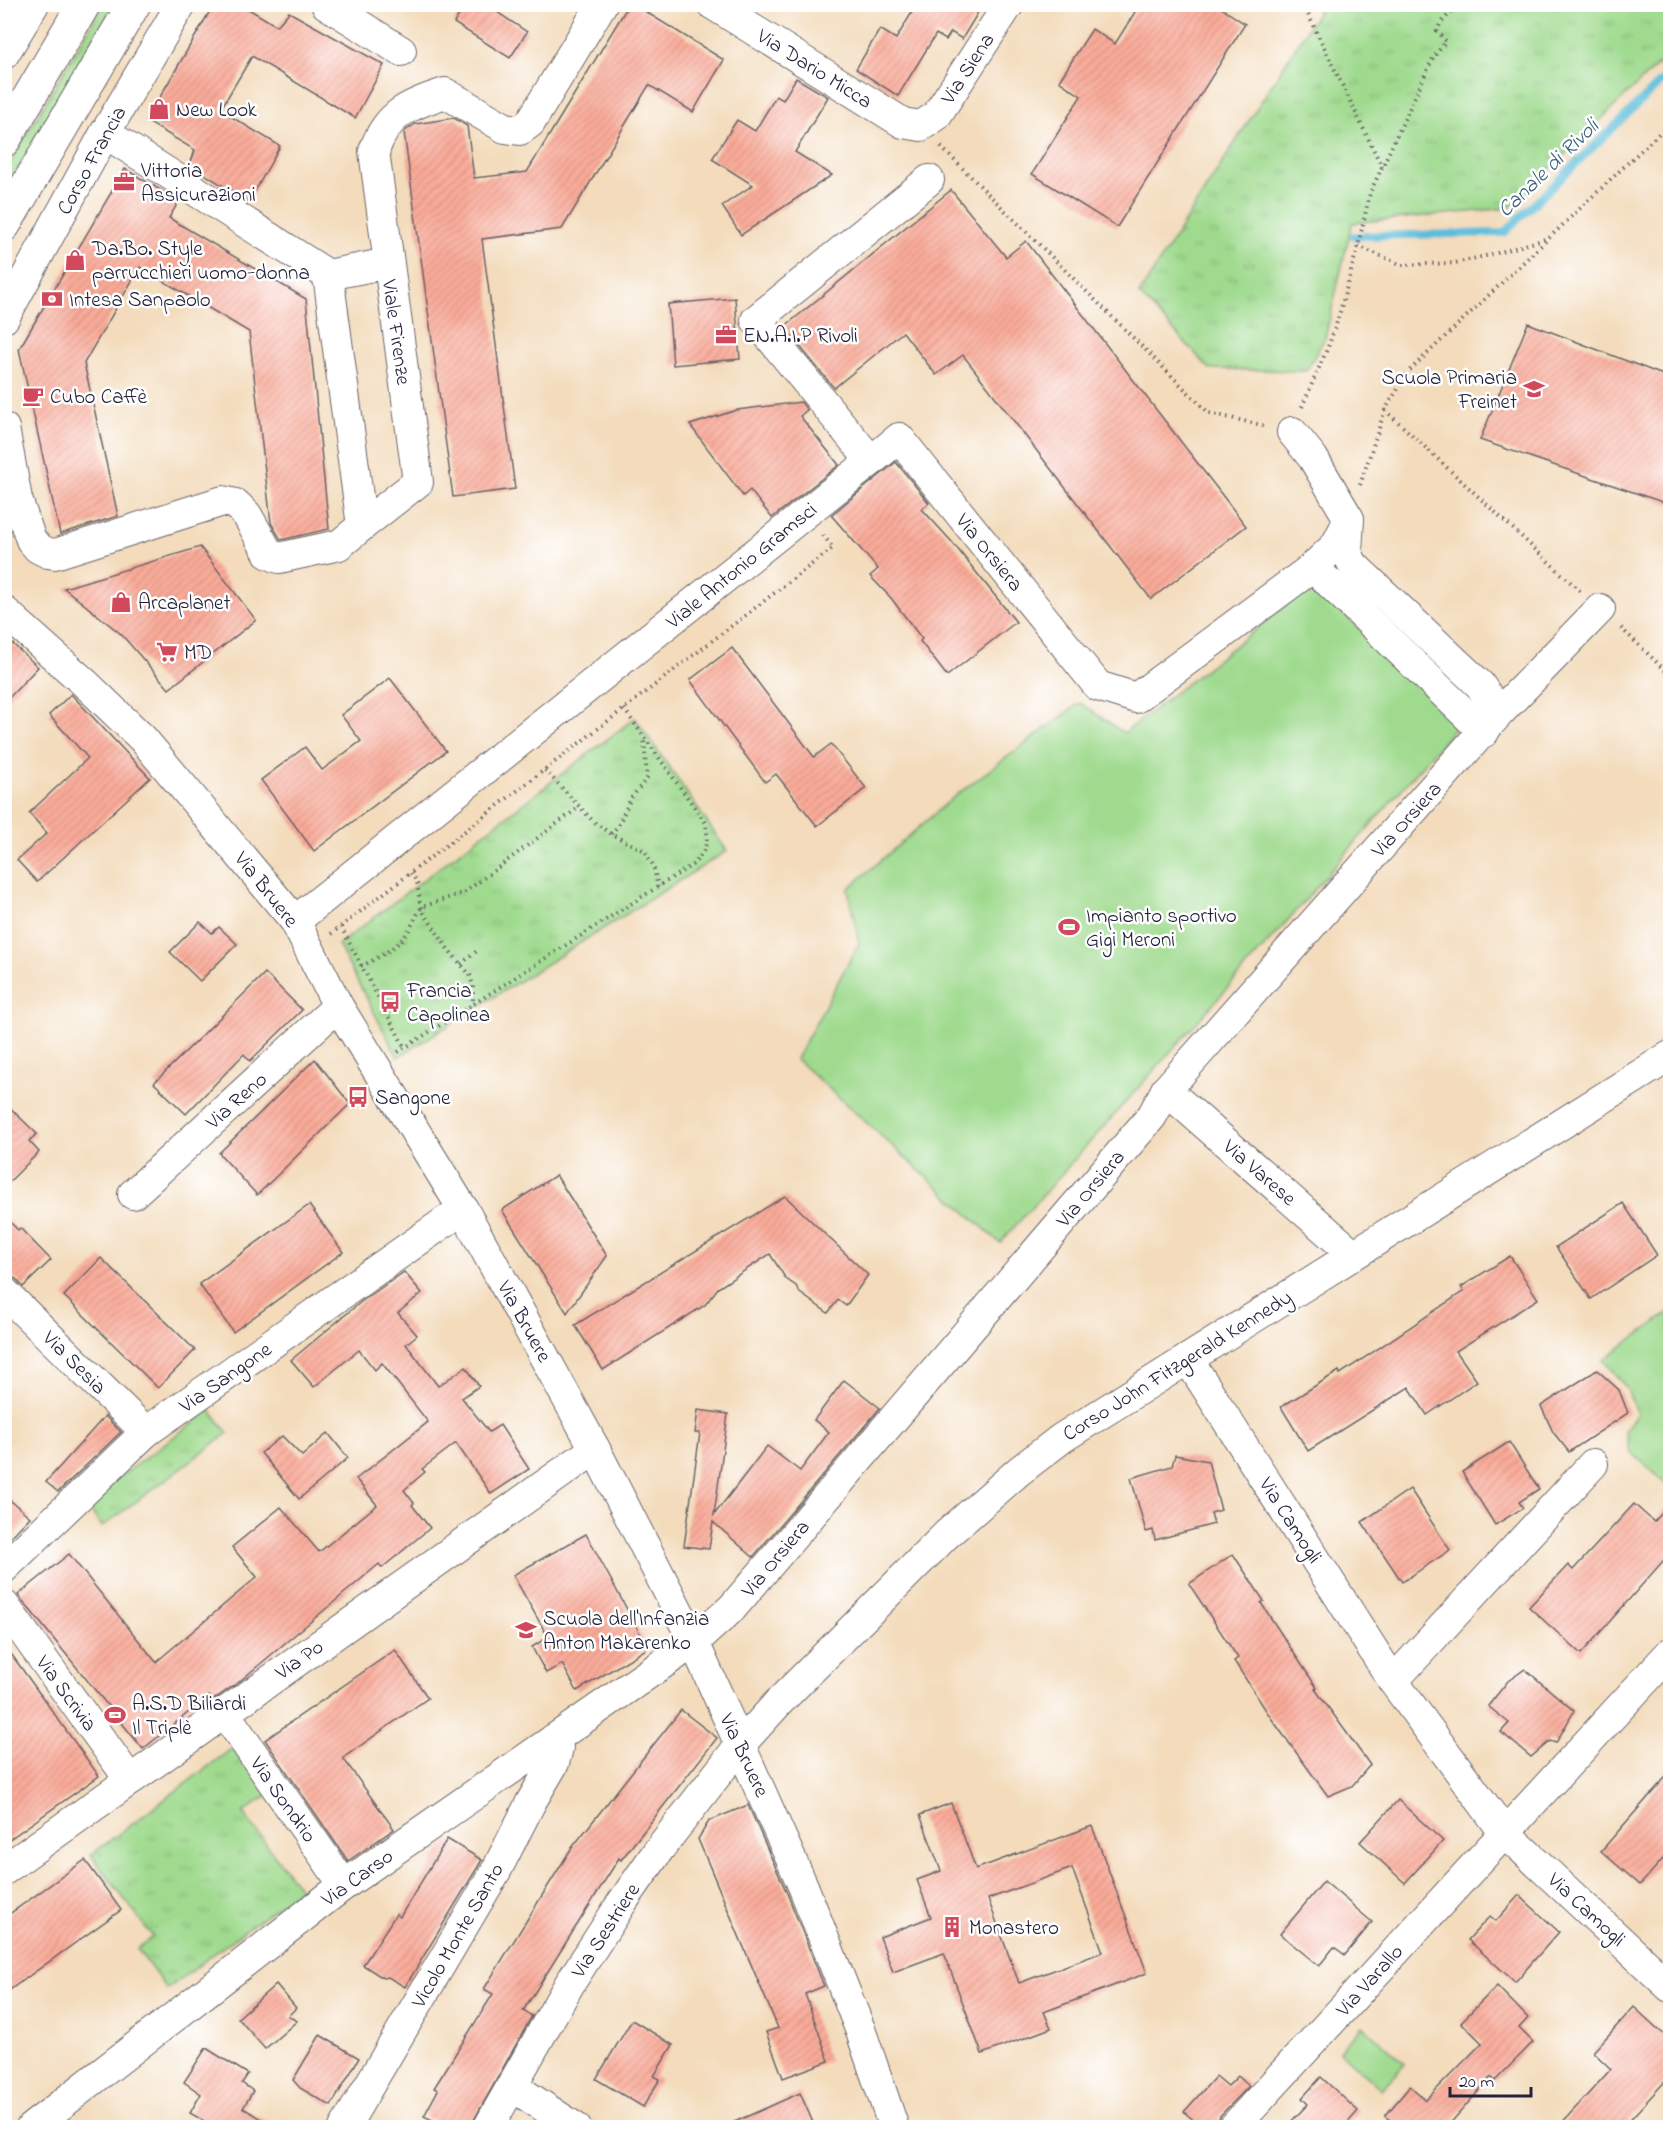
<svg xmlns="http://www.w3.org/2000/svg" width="1675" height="2132" font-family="'Indie Flower',sans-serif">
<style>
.green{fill:#9fda8e;stroke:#607e64;stroke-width:1.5}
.park{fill:url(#park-tufts);stroke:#607e64;stroke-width:1.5}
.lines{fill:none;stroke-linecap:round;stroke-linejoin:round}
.stream{stroke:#5cbdda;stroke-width:8}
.building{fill:url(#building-hatch);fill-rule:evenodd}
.minor-casing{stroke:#6b6368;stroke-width:32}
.major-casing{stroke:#6b6368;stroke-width:35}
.path{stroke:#6b6368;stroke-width:4;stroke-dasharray:1.5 4.5;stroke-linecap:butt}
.minor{stroke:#fff;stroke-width:30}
.major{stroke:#fff;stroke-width:33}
.labels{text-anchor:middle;stroke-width:5;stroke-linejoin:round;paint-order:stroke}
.street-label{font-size:21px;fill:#22223b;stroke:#fff}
.poi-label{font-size:21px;fill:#22223b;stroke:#fff;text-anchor:start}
.water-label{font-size:22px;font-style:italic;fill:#39607b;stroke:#fff}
</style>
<defs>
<pattern id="park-tufts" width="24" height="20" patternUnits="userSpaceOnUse" patternTransform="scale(1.5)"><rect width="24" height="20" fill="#9fda8e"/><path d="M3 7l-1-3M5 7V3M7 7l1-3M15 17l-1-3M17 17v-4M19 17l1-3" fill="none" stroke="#89bb7b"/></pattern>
<pattern id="building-hatch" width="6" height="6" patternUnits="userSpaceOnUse" patternTransform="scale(1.5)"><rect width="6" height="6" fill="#faab99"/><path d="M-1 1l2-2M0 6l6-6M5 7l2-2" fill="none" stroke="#d69385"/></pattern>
</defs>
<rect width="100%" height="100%" fill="#fff"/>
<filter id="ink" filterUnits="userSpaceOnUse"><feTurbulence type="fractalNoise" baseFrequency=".0167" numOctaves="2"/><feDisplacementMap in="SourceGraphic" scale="12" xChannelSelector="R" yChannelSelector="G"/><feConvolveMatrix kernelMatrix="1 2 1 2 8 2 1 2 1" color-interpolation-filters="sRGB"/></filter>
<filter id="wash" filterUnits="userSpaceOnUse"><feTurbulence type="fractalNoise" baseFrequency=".008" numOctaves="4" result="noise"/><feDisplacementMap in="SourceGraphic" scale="24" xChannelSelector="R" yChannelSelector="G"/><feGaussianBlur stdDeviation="1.35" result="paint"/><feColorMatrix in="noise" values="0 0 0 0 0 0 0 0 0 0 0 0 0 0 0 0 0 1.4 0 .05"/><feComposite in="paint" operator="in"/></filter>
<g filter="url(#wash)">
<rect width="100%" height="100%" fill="#f3dbbb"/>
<g class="green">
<polygon points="103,5 114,5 5,191 5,171"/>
<polygon points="1313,584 1458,724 1296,911 1000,1243 796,1059 859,943 848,889 956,795 1080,703 1124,733"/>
<polygon points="1670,1312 1670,1487 1630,1451 1625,1431 1637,1414 1626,1387 1603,1360"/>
<polygon points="1363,2026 1405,2064 1381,2089 1339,2051"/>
</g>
<g class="park">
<polygon points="1323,4 1670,5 1670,53 1509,208 1352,223 1325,338 1306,371 1210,369 1139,294"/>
<polygon points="635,718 727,851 398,1057 338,945"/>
<polygon points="210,1410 228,1433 102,1527 85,1503"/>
<polygon points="242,1741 277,1788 243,1813 300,1889 167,1989 137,1949 153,1937 91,1855"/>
</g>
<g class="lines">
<polyline class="stream" points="1354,236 1504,233 1670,73"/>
</g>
<g id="blocks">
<g class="building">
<polygon points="214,4 240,4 277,26 289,12 384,65 355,118 252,56 220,110 280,146 249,202 190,165 195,150 146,121"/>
<polygon points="466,4 485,4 527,32 510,58 454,23"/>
<polygon points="629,4 633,4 724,60 693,112 649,85 562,229 482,239 515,489 453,497 404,132 415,124 454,118 467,126 474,178 527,172"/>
<polygon points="917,4 983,4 962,39 951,32 946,40 936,34 898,96 856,69 880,29 896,39"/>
<polygon points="1140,4 1215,4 1245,24 1117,227 1032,174 1081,96 1059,81 1092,29 1115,44"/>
<polygon points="796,78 828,97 795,152 832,175 741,235 722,206 753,185 712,159 737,120 755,131 776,96 783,100"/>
<polygon points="125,169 179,201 169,218 306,299 329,529 281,540 271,523 249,332 140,267 84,363 118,516 60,534 19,349"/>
<polygon points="951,190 1006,257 1026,241 1246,526 1151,599 963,355 936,375 903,332 834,388 784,327"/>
<polygon points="735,298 740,359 673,365 668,304"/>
<polygon points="1528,323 1671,378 1671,505 1480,440"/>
<polygon points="801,402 807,410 800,416 839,465 772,518 750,490 743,496 690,425 737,410"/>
<polygon points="896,462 929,503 922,509 952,542 1016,622 947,676 920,641 922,639 891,598 870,576 878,569 831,515"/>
<polygon points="200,547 256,620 169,689 121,634 64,588"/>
<polygon points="4,636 38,667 4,703"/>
<polygon points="732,648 814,757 831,744 866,788 817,826 776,774 765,782 690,680"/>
<polygon points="390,678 446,751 314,851 261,780 305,747 322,770 361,741 341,715"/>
<polygon points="71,694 150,778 37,882 17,860 47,833 29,813 88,758 49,715"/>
<polygon points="200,922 212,933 219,927 237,944 200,981 170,952"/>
<polygon points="265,973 302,1010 250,1061 244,1054 186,1114 154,1083"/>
<polygon points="315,1059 350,1104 257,1195 219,1153"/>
<polygon points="4,1102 37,1134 29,1141 39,1152 4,1187"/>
<polygon points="556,1175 607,1256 567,1313 502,1210"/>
<polygon points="785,1196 868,1275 846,1306 838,1300 828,1313 800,1293 796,1286 786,1279 770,1254 718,1288 705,1305 603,1370 575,1325"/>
<polygon points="1623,1203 1657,1255 1591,1299 1556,1247"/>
<polygon points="309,1205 343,1252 233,1332 199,1284"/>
<polygon points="4,1216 18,1230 20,1228 51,1260 23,1287 16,1279 4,1273"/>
<polygon points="1510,1256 1538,1299 1456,1351 1477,1381 1427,1415 1409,1387 1308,1451 1281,1407 1339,1371 1340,1374 1464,1291 1461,1287"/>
<polygon points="101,1258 195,1350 158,1388 64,1296"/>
<polygon points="404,1272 422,1293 398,1313 417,1335 406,1344 438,1386 466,1367 479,1386 462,1398 489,1432 500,1425 529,1469 491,1494 456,1443 422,1469 425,1472 404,1490 414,1503 412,1505 430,1528 382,1568 379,1564 240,1681 213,1700 209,1696 143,1749 18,1595 69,1554 156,1662 257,1577 232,1547 281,1507 319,1552 377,1505 356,1479 428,1422 382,1363 375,1370 359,1350 314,1387 291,1360 362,1301"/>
<polygon points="1597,1370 1619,1390 1628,1413 1569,1452 1553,1432 1541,1406"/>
<polygon points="844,1380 880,1408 753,1557 713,1522 709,1549 684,1546 700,1433 695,1433 698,1410 728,1414 714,1515 767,1446 800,1471 829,1432 814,1420"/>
<polygon points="105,1416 121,1432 58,1492 46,1482"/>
<polygon points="328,1433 348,1458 299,1499 261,1453 282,1436 302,1456"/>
<polygon points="1509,1442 1539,1489 1519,1502 1523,1508 1495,1525 1462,1472"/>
<polygon points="1175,1455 1208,1461 1221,1510 1211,1513 1214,1524 1155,1540 1153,1530 1146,1532 1131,1478 1172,1466"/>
<polygon points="1410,1489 1450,1550 1402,1582 1362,1522"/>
<polygon points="4,1495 30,1517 4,1544"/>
<polygon points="1671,1503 1671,1552 1581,1654 1529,1607 1568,1565 1573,1570 1634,1504 1654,1522"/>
<polygon points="586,1534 648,1648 577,1691 562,1664 546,1673 532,1647 548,1637 513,1575"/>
<polygon points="1233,1554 1264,1601 1261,1603 1317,1688 1315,1689 1370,1765 1352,1786 1328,1796 1271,1718 1234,1661 1238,1658 1189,1584"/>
<polygon points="4,1644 99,1776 4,1843"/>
<polygon points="395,1650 428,1698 343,1758 394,1829 348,1861 265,1740"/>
<polygon points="1525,1669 1574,1711 1556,1743 1550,1741 1531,1757 1501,1732 1509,1723 1488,1706 1508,1681"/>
<polygon points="681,1710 717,1738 621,1860 619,1858 523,2011 532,2016 470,2127 446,2127 424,2116 438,2090 434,2088 493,1994 484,1989 571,1849"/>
<polygon points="1671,1771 1671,1850 1640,1885 1601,1851"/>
<polygon points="1398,1800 1443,1841 1405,1883 1360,1842"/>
<path d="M951,1803L976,1869L1092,1826L1147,1973L1044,2012L1051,2028L982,2054L944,1953L893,1972L880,1937L931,1917L917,1880L941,1871L920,1815ZM1072,1868L1103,1952L1019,1983L988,1899Z"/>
<polygon points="748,1805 787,1893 824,1986 805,1994 829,2061 783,2078 766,2032 778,2028 698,1839 709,1821"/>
<polygon points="447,1839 482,1860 405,1987 388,1977 383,1978 363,1965 396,1914 400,1917"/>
<polygon points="85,1860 121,1910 4,1994 4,1918"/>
<polygon points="1324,1881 1372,1922 1345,1955 1334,1947 1319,1966 1280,1934"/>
<polygon points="1519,1895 1559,1932 1515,1982 1468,1940 1490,1916 1496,1921"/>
<polygon points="276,1984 296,2008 288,2016 297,2021 265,2049 238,2018"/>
<polygon points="1497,1986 1528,2018 1519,2028 1533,2042 1495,2081 1491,2077 1447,2127 1398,2127 1385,2116 1410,2086 1426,2100 1482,2043 1461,2022"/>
<polygon points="1634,2007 1671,2041 1671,2075 1623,2127 1558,2127 1611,2069 1593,2052"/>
<polygon points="632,2020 673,2045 654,2076 660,2079 643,2107 596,2079"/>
<polygon points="320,2035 359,2058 331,2106 300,2088 293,2080"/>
<polygon points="206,2048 248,2074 242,2083 253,2091 243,2108 276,2127 214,2127 190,2113 201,2094 184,2082"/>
<polygon points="1216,2076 1228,2086 1238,2076 1249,2086 1220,2116 1216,2127 1202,2127 1184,2112"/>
<polygon points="1321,2077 1358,2111 1344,2127 1286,2127 1308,2104 1302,2098"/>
<polygon points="800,2093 815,2127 723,2127"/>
</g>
</g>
</g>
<g filter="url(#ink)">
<use href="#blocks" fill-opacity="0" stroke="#6b6368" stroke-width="1.5"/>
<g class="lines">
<defs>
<g id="minor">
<polyline points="326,4 401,51"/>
<polyline points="712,4 903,123 921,126 936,116 1009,4"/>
<polyline points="4,54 34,4"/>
<polyline points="105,133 328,275 388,263"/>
<polyline points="4,318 105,133 181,4"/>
<polyline points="4,428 17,499 31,540 38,548 48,553 55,554 223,501 236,504 247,515 269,554 279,558 339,545 362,526 328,275"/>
<polyline points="1292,432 1313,458 1349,519 1347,552 1353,565 1480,685 1499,713"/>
<polyline points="871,461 899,438 1098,686 1136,698 1313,567 1336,545 1349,519"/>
<path d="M362,526L418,482L374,151C387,113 409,105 445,93L505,128L520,130L530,123L602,4"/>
<polyline points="1313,567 1484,732"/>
<polyline points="4,611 87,685 143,739 295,921 338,1006 463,1209 595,1449 694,1642 803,1886 860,2029 894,2128"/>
<polyline points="295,921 871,461 756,320 929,180"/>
<polyline points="1166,1090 1353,1254"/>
<polyline points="133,1194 338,1006"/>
<polyline points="4,1292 146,1432"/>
<polyline points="1188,1359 1393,1681 1504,1832 1670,1987"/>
<polyline points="4,1568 146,1432 463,1209"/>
<polyline points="4,1605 130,1780"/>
<polyline points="1393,1681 1593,1464"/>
<polyline points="224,1712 344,1885"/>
<polyline points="4,1870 595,1449"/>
<polyline points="512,2086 576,2128"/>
<polyline points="31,2128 344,1885 694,1642 732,1608 1152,1116 1166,1090 1499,713 1600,609"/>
<polyline points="344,2128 497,1869 531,1802 554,1763 558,1748 554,1739"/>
<polyline points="488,2128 570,1983 623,1901 660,1848 740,1745 778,1703 946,1535 1019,1471 1062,1438 1670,1056"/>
<polyline points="1233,2128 1670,1653"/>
</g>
<g id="major">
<polyline points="4,140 84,4"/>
<polyline points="4,225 134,4"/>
</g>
</defs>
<use href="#minor" class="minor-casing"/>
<use href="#major" class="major-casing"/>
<g class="path">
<polyline points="1303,4 1382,167"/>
<polyline points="941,147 1209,413 1266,426"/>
<polyline points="1358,246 1402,265 1455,263 1494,254 1545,239"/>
<polyline points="1302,407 1328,347 1338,319 1358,246 1370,193 1433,58 1446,41 1437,31 1440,24 1458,4"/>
<polyline points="1385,410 1580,591"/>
<polyline points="1360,485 1385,410 1409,371 1670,123"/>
<polyline points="1621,628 1670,675"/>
<polyline points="545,770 594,822 611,834 645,851 653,865 658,887"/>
<polyline points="611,834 618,826 631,798 647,778 644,738"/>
<polyline points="411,873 417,882 420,902 424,913 448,949 470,975 473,986 473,1004"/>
<polyline points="341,927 405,1048"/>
<polyline points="331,934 833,548 823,535"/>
<polyline points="461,964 478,950"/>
<path d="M361,966C378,958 397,948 408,932C413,924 416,915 422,907L465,892L578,808"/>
<polyline points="1670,1001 1670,1028"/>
<path d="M398,1052L692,865C706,853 710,839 705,822L624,709"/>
</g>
<use href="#minor" class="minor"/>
<use href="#major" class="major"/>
</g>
</g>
<defs>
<symbol id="shop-bare" viewBox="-9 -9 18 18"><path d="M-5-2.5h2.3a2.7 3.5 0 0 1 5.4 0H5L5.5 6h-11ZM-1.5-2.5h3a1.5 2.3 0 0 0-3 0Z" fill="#d1495b" stroke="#fff" stroke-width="2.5" paint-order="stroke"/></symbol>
<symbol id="office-bare" viewBox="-9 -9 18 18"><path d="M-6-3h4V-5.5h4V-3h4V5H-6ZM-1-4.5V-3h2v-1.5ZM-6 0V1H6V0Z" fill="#d1495b" stroke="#fff" stroke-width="2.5" paint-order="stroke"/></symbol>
<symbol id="bank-bare" viewBox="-9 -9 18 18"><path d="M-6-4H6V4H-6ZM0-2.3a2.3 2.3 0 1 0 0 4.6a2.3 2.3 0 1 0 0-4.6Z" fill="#d1495b" stroke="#fff" stroke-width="2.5" paint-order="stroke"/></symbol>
<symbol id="school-bare" viewBox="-9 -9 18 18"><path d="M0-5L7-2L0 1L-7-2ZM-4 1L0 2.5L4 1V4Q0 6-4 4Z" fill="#d1495b" stroke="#fff" stroke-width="2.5" paint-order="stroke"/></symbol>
<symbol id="cafe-bare" viewBox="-9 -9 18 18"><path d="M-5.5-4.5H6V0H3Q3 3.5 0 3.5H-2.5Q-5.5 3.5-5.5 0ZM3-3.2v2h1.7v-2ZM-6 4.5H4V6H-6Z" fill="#d1495b" stroke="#fff" stroke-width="2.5" paint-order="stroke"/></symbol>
<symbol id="supermarket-bare" viewBox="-9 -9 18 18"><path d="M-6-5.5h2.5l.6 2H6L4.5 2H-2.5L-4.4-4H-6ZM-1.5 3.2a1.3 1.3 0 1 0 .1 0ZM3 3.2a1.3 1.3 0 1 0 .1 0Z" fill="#d1495b" stroke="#fff" stroke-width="2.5" paint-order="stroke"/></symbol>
<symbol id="stadium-bare" viewBox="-9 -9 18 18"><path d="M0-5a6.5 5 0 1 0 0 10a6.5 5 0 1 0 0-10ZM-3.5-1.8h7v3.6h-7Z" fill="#d1495b" stroke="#fff" stroke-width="2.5" paint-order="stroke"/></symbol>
<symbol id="bus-bare" viewBox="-9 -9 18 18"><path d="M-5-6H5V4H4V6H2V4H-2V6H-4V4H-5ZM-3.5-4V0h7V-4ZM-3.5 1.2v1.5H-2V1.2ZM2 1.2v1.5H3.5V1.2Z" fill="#d1495b" stroke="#fff" stroke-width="2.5" paint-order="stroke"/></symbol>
<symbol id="building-bare" viewBox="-9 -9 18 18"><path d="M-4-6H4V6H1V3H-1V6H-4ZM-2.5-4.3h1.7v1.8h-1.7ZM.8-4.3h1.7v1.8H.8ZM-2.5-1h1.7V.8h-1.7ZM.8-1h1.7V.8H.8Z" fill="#d1495b" stroke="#fff" stroke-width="2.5" paint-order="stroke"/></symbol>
</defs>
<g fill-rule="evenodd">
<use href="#shop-bare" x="144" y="94" width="30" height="30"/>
<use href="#office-bare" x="109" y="167" width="30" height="30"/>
<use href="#shop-bare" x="60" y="245" width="30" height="30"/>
<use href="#bank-bare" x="37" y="284" width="30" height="30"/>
<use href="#office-bare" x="711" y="320" width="30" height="30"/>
<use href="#school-bare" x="1519" y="374" width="30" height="30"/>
<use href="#cafe-bare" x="18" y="381" width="30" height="30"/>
<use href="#shop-bare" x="106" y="587" width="30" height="30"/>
<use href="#supermarket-bare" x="152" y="637" width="30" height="30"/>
<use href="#stadium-bare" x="1054" y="912" width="30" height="30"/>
<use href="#bus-bare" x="375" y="987" width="30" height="30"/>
<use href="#bus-bare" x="343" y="1082" width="30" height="30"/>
<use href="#school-bare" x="511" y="1615" width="30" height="30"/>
<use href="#stadium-bare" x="100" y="1700" width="30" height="30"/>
<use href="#building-bare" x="937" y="1912" width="30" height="30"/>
</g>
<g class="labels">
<g class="street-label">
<text transform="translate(815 68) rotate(32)" y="7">Via Dario Micca</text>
<text transform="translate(967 68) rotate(-57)" y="7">Via Siena</text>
<text transform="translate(91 160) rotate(-61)" y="7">Corso Francia</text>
<text transform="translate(397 332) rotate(82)" y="7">Viale Firenze</text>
<text transform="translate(990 552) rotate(51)" y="7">Via Orsiera</text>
<text transform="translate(741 565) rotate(-39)" y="7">Viale Antonio Gramsci</text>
<text transform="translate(1406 819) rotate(-48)" y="7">Via Orsiera</text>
<text transform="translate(267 889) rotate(52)" y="7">Via Bruere</text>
<text transform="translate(236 1100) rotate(-42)" y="7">Via Reno</text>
<text transform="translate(1260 1172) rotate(41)" y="7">Via Varese</text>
<text transform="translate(1090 1188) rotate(-50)" y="7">Via Orsiera</text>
<text transform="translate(525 1321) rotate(61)" y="7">Via Bruere</text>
<text transform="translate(75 1362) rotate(45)" y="7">Via Sesia</text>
<text transform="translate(1177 1365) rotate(-32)" y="7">Corso John Fitzgerald Kennedy</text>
<text transform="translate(225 1377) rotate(-35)" y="7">Via Sangone</text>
<text transform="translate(1291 1520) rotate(57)" y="7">Via Camogli</text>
<text transform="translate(775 1558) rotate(-50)" y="7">Via Orsiera</text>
<text transform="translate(299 1659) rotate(-35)" y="7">Via Po</text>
<text transform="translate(67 1693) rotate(54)" y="7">Via Scrivia</text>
<text transform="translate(745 1755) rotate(65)" y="7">Via Bruere</text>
<text transform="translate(284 1799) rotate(55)" y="7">Via Sondrio</text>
<text transform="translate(357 1877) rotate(-36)" y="7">Via Carso</text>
<text transform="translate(1587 1909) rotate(43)" y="7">Via Camogli</text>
<text transform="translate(605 1930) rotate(-57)" y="7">Via Sestriere</text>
<text transform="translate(457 1935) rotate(-60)" y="7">Vicolo Monte Santo</text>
<text transform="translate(1369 1980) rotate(-48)" y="7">Via Varallo</text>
</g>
<g class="poi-label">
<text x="176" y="116">New Look</text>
<text x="141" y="177">Vittoria<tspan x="141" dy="24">Assicurazioni</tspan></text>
<text x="92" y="255">Da.Bo. Style<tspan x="92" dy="24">parrucchieri uomo-donna</tspan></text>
<text x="69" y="306">Intesa Sanpaolo</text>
<text x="743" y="342">EN.A.I.P Rivoli</text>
<text x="1517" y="384" text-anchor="end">Scuola Primaria<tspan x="1517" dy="24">Freinet</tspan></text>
<text x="50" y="403">Cubo Caffè</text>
<text x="138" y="609">Arcaplanet</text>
<text x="184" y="659">MD</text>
<text x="1086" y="922">Impianto sportivo<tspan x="1086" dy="24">Gigi Meroni</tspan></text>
<text x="407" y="997">Francia<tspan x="407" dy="24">Capolinea</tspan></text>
<text x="375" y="1104">Sangone</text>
<text x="543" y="1625">Scuola dell'Infanzia<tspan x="543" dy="24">Anton Makarenko</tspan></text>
<text x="132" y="1710">A.S.D Biliardi<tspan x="132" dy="24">Il Triplè</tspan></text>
<text x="969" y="1934">Monastero</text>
</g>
<g class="water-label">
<text transform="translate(1547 167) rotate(-44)" y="8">Canale di Rivoli</text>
</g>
</g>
<rect width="1675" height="2132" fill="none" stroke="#fff" stroke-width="24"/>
<path d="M1450 2087v9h81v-9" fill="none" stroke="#22223b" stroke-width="3"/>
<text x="1459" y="2087" font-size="18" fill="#22223b" stroke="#ffffff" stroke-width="4.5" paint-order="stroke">20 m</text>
</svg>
